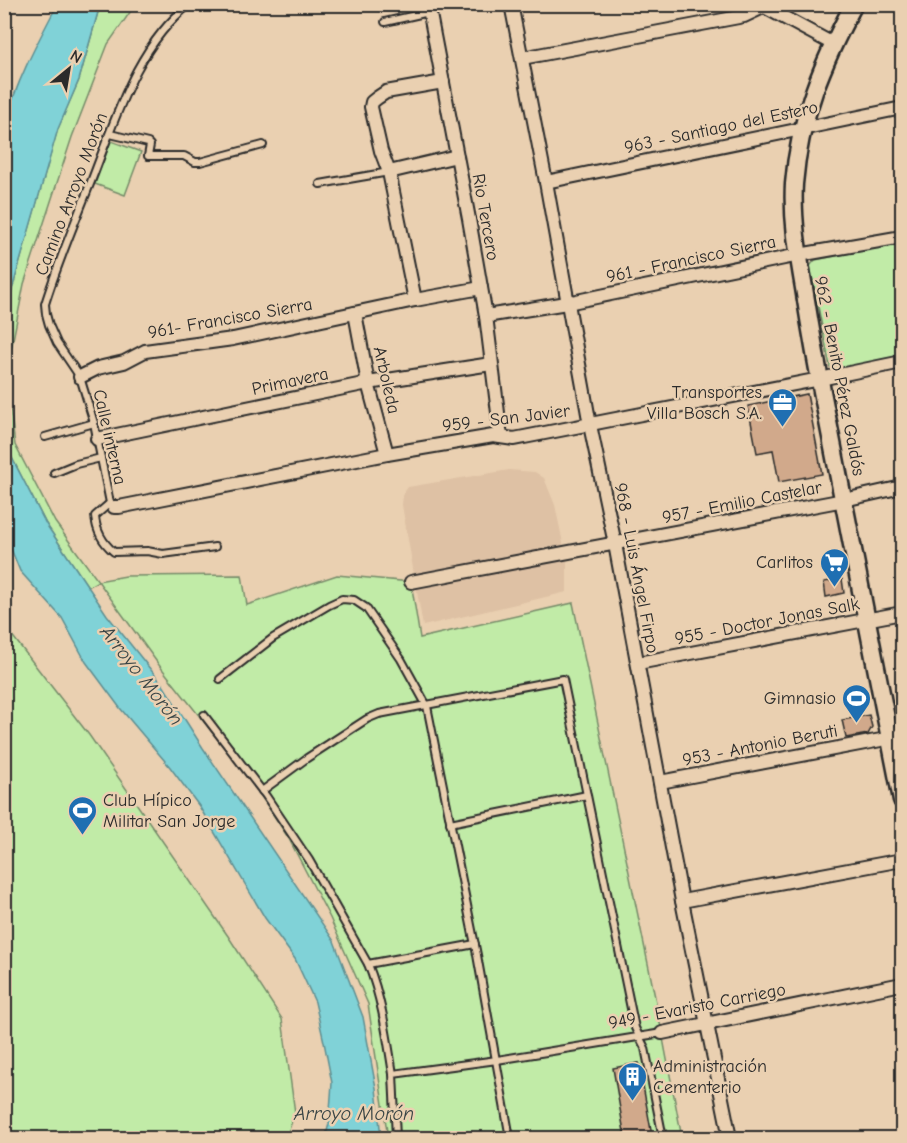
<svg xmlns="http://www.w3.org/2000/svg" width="907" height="1143" font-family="'Comic Neue',sans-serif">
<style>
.built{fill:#dec1a4}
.green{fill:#c1eba7;stroke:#768b69;stroke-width:1.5}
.water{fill:#80d2d7;stroke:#5e8f92;stroke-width:1.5}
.building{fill:#d1a98b;stroke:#2b2b2b;stroke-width:1.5}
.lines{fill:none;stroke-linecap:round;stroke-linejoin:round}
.service-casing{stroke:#2b2b2b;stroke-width:10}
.minor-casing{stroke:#2b2b2b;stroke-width:16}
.secondary-casing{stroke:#2b2b2b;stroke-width:21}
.service{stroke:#ead0b1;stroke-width:6}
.minor{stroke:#ead0b1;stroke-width:12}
.secondary{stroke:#ead0b1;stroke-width:16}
.labels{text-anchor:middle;stroke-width:5;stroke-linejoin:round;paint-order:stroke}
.street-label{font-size:18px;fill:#2b2b2b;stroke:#ead0b1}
.poi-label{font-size:18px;fill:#2b2b2b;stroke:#ead0b1;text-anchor:end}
.water-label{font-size:20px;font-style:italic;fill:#384445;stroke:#ead0b1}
</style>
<rect width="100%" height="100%" fill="#ead0b1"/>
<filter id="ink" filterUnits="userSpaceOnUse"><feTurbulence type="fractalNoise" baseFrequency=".0167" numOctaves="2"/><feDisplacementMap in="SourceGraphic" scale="12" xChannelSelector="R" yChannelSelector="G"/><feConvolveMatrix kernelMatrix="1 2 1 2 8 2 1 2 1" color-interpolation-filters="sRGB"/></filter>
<g filter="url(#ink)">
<polygon class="built" points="509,470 535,472 544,478 555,505 567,562 567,592 423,626 402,505 403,494 408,487"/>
<g class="green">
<polygon points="100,5 135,5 108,44 72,137 24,284 6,375 15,445 55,522 98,581 126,576 242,575 247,605 337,575 411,582 420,638 573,603 657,1007 682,1138 388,1138 368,1004 330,918 289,839 254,785 159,665 98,581 88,587 46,524 10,454 5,435 5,314 58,128 79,80"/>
<polygon points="111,141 141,152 125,195 95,184"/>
<polygon points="902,243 902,358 838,372 830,367 810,266 815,260"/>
<polygon points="4,625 89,735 228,936 282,1019 295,1113 286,1138 5,1138"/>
</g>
<g class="water">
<path d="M57,5H100L79,80L58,129L5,314V124C16,82 37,43 57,5Z"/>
<polygon points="4,435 10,454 46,524 107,615 163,685 203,748 334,941 363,1017 376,1088 381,1138 325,1138 329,1124 332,1083 324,1042 315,1002 295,959 265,918 199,806 170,767 120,708 86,662 62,618 20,571 5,534"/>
</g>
<g class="building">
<polygon points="807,394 822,474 779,482 773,450 757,453 748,406"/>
<polygon points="842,579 844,593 826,597 824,582"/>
<polygon points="869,715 872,727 868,734 846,738 842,720"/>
<polygon points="639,1063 652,1136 636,1138 625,1138 613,1068"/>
</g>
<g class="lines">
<defs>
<g id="service">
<polyline points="385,22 429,12"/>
<polyline points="110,134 148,143 150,145 148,156 184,156 195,162 200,162 263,145"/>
<polyline points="320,184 389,172"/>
<polyline points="45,437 94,423"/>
<polyline points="54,473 76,464 101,458"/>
<path d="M110,503L95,516C96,530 103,543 114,552L147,551L163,554L215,547"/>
<path d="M114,507L110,503L94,423L80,377L57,343L49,325L46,314L45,304C58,262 76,220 92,179C116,118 136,46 190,4"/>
<polyline points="220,679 273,638 329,605 342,599 354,600 366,608 401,659 427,706 477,955 510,1138"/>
<path d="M204,715L266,796L309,860L368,964C382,999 387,1037 393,1074"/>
<polyline points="262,791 307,758 367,719 379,714 563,679 635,1028 645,1048 663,1138"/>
<polyline points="450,823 587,795"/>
<polyline points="368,964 475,944"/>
<polyline points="396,1138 393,1074 497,1060 662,1033"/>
</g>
<g id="minor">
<polyline points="428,4 469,219 486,316 501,437"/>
<polyline points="511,4 546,182 590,425 615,544 682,901 730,1138"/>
<polyline points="759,4 833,44"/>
<polyline points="522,58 744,16 763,7"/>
<polyline points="389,172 457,156"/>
<polyline points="546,182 902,108"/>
<polyline points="415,300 389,172 381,151 371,107 372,102 377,98 386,92 443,82"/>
<polyline points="355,313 368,383 387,454"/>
<polyline points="486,316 567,303 799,255 902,237"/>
<polyline points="80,377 98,368 124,362 145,351 233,339 415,300 481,288"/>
<polyline points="97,439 368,383 491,364"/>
<polyline points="114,507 119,507 387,454 493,436 514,439 820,379 902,362"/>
<polyline points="411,582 844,500 902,487"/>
<polyline points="638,663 902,613"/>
<polyline points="660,782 902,736"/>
<polyline points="682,901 902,860"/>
<polyline points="662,1033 902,984"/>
<polyline points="900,1138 902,1138"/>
</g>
<path id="secondary" d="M854,4C823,62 799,118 794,184C792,219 798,253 804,288C811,332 819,377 828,422C853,548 878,674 902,800"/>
</defs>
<use href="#service" class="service-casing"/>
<use href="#minor" class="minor-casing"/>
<use href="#secondary" class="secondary-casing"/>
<use href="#service" class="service"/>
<use href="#minor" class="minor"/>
<use href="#secondary" class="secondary"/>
</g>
</g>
<defs>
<symbol id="office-pin" viewBox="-11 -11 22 30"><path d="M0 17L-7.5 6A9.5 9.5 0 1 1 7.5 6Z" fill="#1f6fb2" stroke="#ead0b1"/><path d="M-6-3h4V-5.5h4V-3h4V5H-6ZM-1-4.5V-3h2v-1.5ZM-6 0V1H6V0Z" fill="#fff"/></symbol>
<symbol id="supermarket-pin" viewBox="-11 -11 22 30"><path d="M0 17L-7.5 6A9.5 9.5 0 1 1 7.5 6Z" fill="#1f6fb2" stroke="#ead0b1"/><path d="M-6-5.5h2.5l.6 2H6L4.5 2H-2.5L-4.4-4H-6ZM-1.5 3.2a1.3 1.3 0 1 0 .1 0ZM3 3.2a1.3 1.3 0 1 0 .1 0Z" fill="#fff"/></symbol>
<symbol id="stadium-pin" viewBox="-11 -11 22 30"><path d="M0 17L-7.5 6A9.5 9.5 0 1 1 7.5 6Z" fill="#1f6fb2" stroke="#ead0b1"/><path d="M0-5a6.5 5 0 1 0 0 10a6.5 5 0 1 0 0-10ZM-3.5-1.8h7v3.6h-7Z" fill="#fff"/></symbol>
<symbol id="building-pin" viewBox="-11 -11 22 30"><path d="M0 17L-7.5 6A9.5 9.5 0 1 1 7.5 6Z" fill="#1f6fb2" stroke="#ead0b1"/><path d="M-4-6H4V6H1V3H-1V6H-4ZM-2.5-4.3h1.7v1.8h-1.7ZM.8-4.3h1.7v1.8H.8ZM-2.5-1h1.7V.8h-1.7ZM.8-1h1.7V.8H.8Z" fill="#fff"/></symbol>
</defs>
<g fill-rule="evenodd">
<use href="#office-pin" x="766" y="386" width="33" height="45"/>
<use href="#supermarket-pin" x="818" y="546" width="33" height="45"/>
<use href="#stadium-pin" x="840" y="682" width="33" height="45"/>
<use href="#stadium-pin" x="66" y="794" width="33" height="45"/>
<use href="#building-pin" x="616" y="1060" width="33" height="45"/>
</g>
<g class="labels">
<g class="street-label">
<text transform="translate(721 127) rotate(-12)" y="6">963 - Santiago del Estero</text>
<text transform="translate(71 194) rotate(-69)" y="6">Camino Arroyo Morón</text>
<text transform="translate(486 217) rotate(80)" y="6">Rio Tercero</text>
<text transform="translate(691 259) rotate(-12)" y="6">961 - Francisco Sierra</text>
<text transform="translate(230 318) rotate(-10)" y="6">961- Francisco Sierra</text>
<text transform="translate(840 376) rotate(79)" y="6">962 - Benito Pérez Galdós</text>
<text transform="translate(387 380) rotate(77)" y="6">Arboleda</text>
<text transform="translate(290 381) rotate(-12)" y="6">Primavera</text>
<text transform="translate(506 418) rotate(-7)" y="6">959 - San Javier</text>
<text transform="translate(110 437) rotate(77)" y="6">Calle interna</text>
<text transform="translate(742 502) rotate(-11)" y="6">957 - Emilio Castelar</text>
<text transform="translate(637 568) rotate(79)" y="6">968 - Luis Ángel Firpo</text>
<text transform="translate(767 621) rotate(-11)" y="6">955 - Doctor Jonas Salk</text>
<text transform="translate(760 745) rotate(-11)" y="6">953 - Antonio Beruti</text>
<text transform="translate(697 1006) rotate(-11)" y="6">949 - Evaristo Carriego</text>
</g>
<g class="poi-label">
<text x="762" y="398">Transportes<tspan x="762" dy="21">Villa Bosch S.A.</tspan></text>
<text x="813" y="568">Carlitos</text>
<text x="836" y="704">Gimnasio</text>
<text x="103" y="806" text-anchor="start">Club Hípico<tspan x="103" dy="21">Militar San Jorge</tspan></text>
<text x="653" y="1072" text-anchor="start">Administración<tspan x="653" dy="21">Cementerio</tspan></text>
</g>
<g class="water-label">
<text transform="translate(142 675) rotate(52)" y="7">Arroyo Morón</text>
<text x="354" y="1120">Arroyo Morón</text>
</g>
</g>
<rect width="907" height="1143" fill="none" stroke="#ead0b1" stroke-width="24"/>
<rect x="12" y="12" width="883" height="1119" fill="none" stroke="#2b2b2b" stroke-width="2" filter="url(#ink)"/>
<g transform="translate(69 69) rotate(30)" stroke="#ead0b1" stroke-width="4.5" paint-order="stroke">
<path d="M0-4.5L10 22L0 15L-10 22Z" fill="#2b2b2b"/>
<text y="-9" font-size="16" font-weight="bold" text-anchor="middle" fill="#2b2b2b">N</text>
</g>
</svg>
